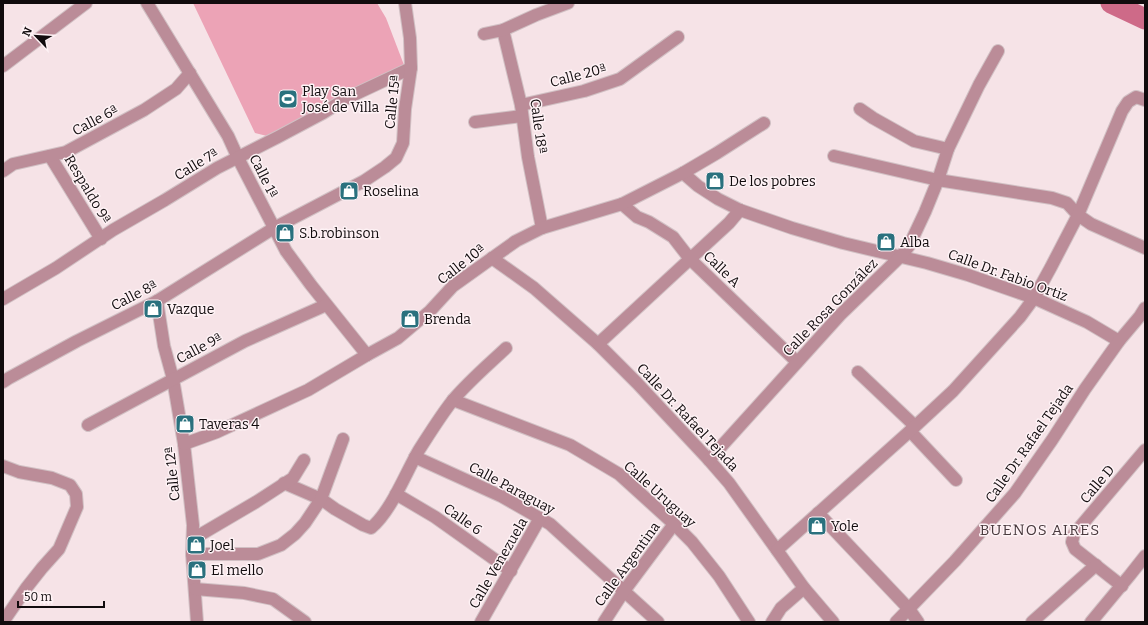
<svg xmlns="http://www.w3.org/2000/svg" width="1148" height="625" font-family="Bitter,serif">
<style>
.green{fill:#eca3b6}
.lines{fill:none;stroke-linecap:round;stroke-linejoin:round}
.river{stroke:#ce6a88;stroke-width:21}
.minor-casing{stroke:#d1c0c4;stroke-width:14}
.minor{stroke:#bb8c98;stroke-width:12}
.labels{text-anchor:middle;stroke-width:3;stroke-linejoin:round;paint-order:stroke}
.street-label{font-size:14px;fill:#110b0d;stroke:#fef2f5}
.poi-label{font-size:14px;fill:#110b0d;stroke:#fef2f5;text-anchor:start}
.neighbourhood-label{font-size:15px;letter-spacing:1px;fill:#493a3e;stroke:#fef2f5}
</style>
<rect width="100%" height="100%" fill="#f6e3e7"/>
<polygon class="green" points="193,3 377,3 386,18 404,65 267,136 255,133"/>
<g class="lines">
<polyline class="river" points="1111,3 1145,19"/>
<defs>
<g id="minor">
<polyline points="147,3 228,136 238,158 286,251 311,285 367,355"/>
<polyline points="503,30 521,105 528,157 542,228"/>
<polyline points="484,34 503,30 536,15 568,3"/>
<polyline points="3,66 86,3"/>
<polyline points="521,105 584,91 620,79 678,37"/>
<polyline points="860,109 873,118 914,141 948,149"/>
<polyline points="475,122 522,116"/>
<polyline points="50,156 101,239"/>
<polyline points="834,156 938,180 1052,198 1067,203 1078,215 1091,224 1145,248"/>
<polyline points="3,171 13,164 66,152 144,110 176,89 190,73"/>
<polyline points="683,173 698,186 718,199 740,210 792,228 843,243 927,263 968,275 1034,298 1087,322 1119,341"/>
<polyline points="622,204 637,217 649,222 673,237 690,259 797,362"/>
<polyline points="492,258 534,288 598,344 637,383 709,460 729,483 804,588 833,622"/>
<polyline points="3,299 56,268 113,230 165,200 217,168 278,137 323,113 345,99 411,68"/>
<polyline points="157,301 164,346 173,379 184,444 193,525 192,554 197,622"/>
<polyline points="598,344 729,223 740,210"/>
<polyline points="858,372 915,426"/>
<polyline points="3,382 9,378 77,341 157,301 274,228 364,181 385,167 396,158 403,143 405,109 411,68 410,38 405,3"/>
<polyline points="453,400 570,445 619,474 674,524 692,542 719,576 749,622"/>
<polyline points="88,425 245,341 326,305"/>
<polyline points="910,431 956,480"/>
<polyline points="184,444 217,432 308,390 367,355 398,338 430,311 453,286 516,241 542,228 622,204 683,173 717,153 764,123"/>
<polyline points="415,457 501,496 550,524 658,622"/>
<polyline points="709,460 840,315 901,256 909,246 925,212 938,180 948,149 979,85 998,51"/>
<polyline points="3,466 19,472 52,478 70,485 76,494 77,507 59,549 42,568 27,587 3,622"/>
<path d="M284,483L321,499L335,509L363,525L371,528C392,510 405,474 419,450C430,433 441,415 453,400C469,381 488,365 506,348"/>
<polyline points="396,494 435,517 511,571"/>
<polyline points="818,513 909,609 918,622"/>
<polyline points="193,539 256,502 293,478 304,460"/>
<polyline points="777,550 910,431 953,391 1020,317 1034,298 1051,267 1078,215 1122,111 1128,102 1136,97 1145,100"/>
<polyline points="192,554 258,554 281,545 295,534 305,523 321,499 343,439"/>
<polyline points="1122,586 1075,549 1072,542 1074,534 1145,450"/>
<polyline points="195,589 244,593 273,599 305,622"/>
<polyline points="481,622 540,518"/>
<polyline points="604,622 624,591 674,524"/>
<polyline points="772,622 781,608 804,588"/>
<polyline points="896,622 955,561 1015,493 1052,440 1085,389 1119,341 1140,316 1145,308"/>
<polyline points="1032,622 1096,565"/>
<polyline points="1091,622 1130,575 1145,556"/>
</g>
</defs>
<use href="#minor" class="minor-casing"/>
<use href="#minor" class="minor"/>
</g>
<defs>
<symbol id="stadium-square" viewBox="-11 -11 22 22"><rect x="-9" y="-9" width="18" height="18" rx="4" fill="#2a717e" stroke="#fef2f5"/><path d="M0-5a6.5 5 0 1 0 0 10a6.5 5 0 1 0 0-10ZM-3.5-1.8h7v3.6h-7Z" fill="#fff"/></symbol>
<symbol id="shop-square" viewBox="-11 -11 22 22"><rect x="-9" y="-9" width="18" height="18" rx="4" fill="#2a717e" stroke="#fef2f5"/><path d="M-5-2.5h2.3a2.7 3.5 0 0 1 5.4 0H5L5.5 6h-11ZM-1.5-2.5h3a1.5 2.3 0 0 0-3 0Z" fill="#fff"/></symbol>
</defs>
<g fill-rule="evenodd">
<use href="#stadium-square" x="277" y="88" width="22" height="22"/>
<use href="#shop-square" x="704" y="170" width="22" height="22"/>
<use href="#shop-square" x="338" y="180" width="22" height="22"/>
<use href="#shop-square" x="274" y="222" width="22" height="22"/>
<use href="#shop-square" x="875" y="231" width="22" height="22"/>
<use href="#shop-square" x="142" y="298" width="22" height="22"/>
<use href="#shop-square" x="399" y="308" width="22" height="22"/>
<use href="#shop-square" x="174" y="413" width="22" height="22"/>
<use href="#shop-square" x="806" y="515" width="22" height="22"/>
<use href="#shop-square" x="185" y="534" width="22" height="22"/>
<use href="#shop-square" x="186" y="559" width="22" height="22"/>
</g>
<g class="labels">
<g class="street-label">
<text transform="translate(578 75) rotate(-15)" y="5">Calle 20ª</text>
<text transform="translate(392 102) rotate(-84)" y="5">Calle 15ª</text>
<text transform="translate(95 120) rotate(-28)" y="5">Calle 6ª</text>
<text transform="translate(539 126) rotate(82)" y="5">Calle 18ª</text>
<text transform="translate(196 164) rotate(-31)" y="5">Calle 7ª</text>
<text transform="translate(264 176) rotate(63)" y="5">Calle 1ª</text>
<text transform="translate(88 189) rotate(59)" y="5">Respaldo 9ª</text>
<text transform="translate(461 264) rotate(-38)" y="5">Calle 10ª</text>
<text transform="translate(722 269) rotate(44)" y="5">Calle A</text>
<text transform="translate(1008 275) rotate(20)" y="5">Calle Dr. Fabio Ortiz</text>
<text transform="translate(134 295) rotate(-27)" y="5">Calle 8ª</text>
<text transform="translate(830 307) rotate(-46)" y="5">Calle Rosa González</text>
<text transform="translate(199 348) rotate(-28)" y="5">Calle 9ª</text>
<text transform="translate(688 417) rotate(47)" y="5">Calle Dr. Rafael Tejada</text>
<text transform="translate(1029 443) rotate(-55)" y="5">Calle Dr. Rafael Tejada</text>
<text transform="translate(172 474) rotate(-96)" y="5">Calle 12ª</text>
<text transform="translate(1097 484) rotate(-50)" y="5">Calle D</text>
<text transform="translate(512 488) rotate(28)" y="5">Calle Paraguay</text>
<text transform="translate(660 494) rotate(42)" y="5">Calle Uruguay</text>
<text transform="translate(463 519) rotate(35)" y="5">Calle 6</text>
<text transform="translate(498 563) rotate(-60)" y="5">Calle Venezuela</text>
<text transform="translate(627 564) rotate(-54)" y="5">Calle Argentina</text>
</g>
<g class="poi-label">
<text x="302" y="96">Play San<tspan x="302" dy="16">José de Villa</tspan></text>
<text x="729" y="186">De los pobres</text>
<text x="363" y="196">Roselina</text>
<text x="299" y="238">S.b.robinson</text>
<text x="900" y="247">Alba</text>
<text x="167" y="314">Vazque</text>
<text x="424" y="324">Brenda</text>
<text x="199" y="429">Taveras 4</text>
<text x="831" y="531">Yole</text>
<text x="210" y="550">Joel</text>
<text x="211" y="575">El mello</text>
</g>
<g class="neighbourhood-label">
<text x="1040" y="535">BUENOS AIRES</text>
</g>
</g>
<rect width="1148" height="625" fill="none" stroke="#110b0d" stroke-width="8"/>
<g transform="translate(36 36) rotate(295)" stroke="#fef2f5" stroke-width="3" paint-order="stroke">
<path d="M0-3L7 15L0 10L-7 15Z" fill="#110b0d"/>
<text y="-6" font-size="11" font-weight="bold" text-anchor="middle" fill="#110b0d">N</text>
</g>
<path d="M18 601v6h86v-6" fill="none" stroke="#110b0d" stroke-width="2"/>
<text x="24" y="601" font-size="12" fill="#110b0d" stroke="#fef2f5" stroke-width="3" paint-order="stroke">50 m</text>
</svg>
